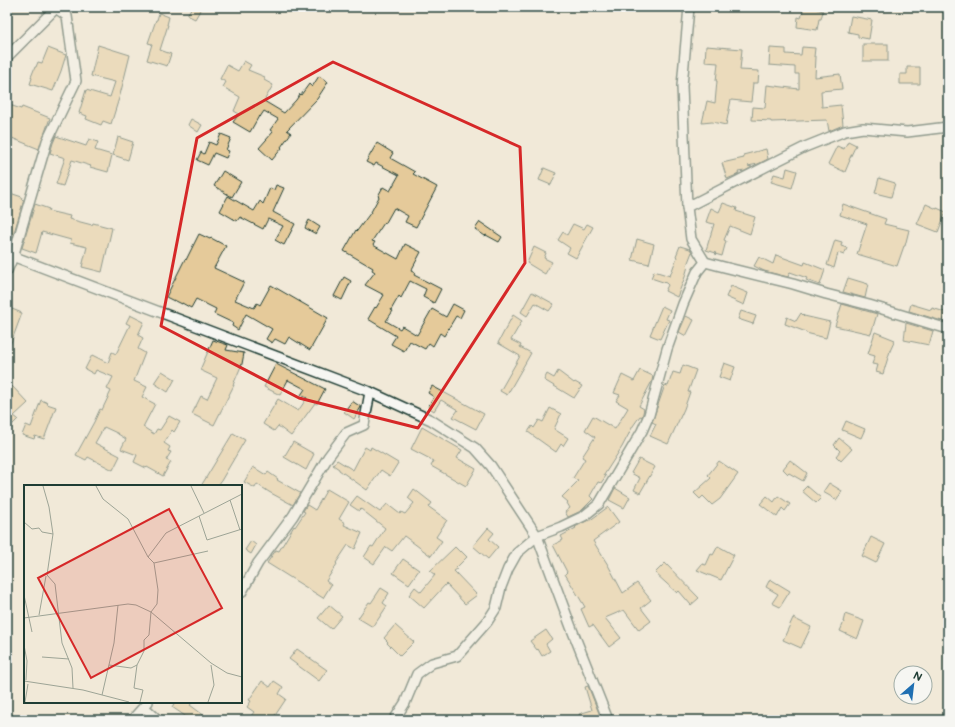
<svg xmlns="http://www.w3.org/2000/svg" width="955" height="727" font-family="'Balsamiq Sans',sans-serif">
<style>
.building{fill:#e5ca9a;stroke:#1f3d34}
.lines{fill:none;stroke-linecap:round;stroke-linejoin:round}
.street-casing{stroke:#1f3d34;stroke-width:12}
.street{stroke:#f6f6f2;stroke-width:9}
.marked{fill:none;stroke:#d62828;stroke-width:3;stroke-linejoin:round}
.inset-road{fill:none;stroke:#9da496;stroke-width:1}
.view{fill:#d62828;fill-opacity:0.15;stroke:#d62828;stroke-width:2}
.inset-edge{fill:none;stroke:#1f3d34;stroke-width:2}
</style>
<rect width="100%" height="100%" fill="#f1e9d8"/>
<filter id="ink" filterUnits="userSpaceOnUse"><feTurbulence type="fractalNoise" baseFrequency=".025" numOctaves="2"/><feDisplacementMap in="SourceGraphic" scale="8" xChannelSelector="R" yChannelSelector="G"/><feConvolveMatrix kernelMatrix="1 2 1 2 8 2 1 2 1" color-interpolation-filters="sRGB"/></filter>
<g filter="url(#ink)">
<g class="building">
<polygon points="192,7 202,7 195,19 187,15"/>
<polygon points="804,7 811,7 823,11 821,19 819,19 817,30 797,27 798,17 801,18"/>
<polygon points="159,13 169,17 167,25 168,25 160,50 171,54 167,66 147,60 152,44 148,43 156,20 157,20"/>
<polygon points="851,16 872,20 869,39 858,37 858,34 848,32"/>
<rect x="863" y="44" width="25" height="17"/>
<polygon points="98,45 130,55 120,95 111,124 103,121 101,125 86,119 87,116 79,113 86,90 110,97 115,82 91,76"/>
<polygon points="706,46 742,49 740,70 759,71 758,83 753,83 751,102 731,100 726,125 712,122 702,123 707,101 715,103 717,81 716,81 718,63 705,62"/>
<polygon points="802,47 815,48 814,57 816,57 815,77 840,74 842,89 821,91 822,107 841,105 843,125 829,131 827,120 771,122 771,121 752,120 753,107 765,108 767,85 799,89 799,74 795,74 795,67 769,65 770,48 786,49 786,54 801,55"/>
<polygon points="48,48 66,55 61,71 53,91 30,84 32,78 31,77 35,67 36,67 38,62 42,63"/>
<polygon points="244,61 251,65 248,70 265,77 264,80 273,85 264,101 284,113 296,100 300,94 301,95 309,84 312,87 319,76 328,82 317,99 287,130 291,133 281,147 282,148 272,160 259,148 273,132 270,130 278,119 264,111 260,117 259,116 250,132 233,122 239,114 234,111 240,97 223,87 226,82 220,79 227,65 238,71"/>
<polygon points="907,67 920,67 920,84 900,84 900,74 907,74"/>
<polygon points="7,104 21,109 22,107 50,118 39,149 7,136"/>
<polygon points="191,119 202,125 198,132 188,125"/>
<polygon points="221,134 231,138 226,150 229,151 226,158 214,153 208,165 197,160 201,152 204,154 209,142 216,145"/>
<polygon points="56,136 86,146 89,139 98,142 95,150 112,155 108,172 90,167 91,166 72,160 63,186 56,184 65,158 50,153 53,143"/>
<polygon points="118,137 133,142 128,160 113,155"/>
<polygon points="848,141 856,145 849,160 850,160 845,172 828,164 837,146 844,149"/>
<polygon points="377,143 393,153 390,158 415,172 413,174 437,187 416,227 405,222 408,216 394,208 385,224 384,223 372,241 375,242 373,245 398,259 405,244 421,252 411,271 415,273 414,275 441,289 434,303 423,297 426,289 410,281 401,298 399,296 391,310 393,311 386,321 400,329 402,326 417,335 432,309 446,317 453,304 464,310 460,318 456,316 444,336 440,333 433,346 429,343 425,349 410,341 404,351 391,344 396,336 368,319 375,307 376,308 384,295 365,285 375,272 372,270 373,268 344,251 356,230 357,231 371,212 379,197 378,196 383,187 390,191 399,175 376,163 374,166 366,162"/>
<polygon points="766,149 768,159 758,164 748,166 752,167 745,171 738,172 739,174 727,179 722,163 744,158 743,155"/>
<polygon points="544,168 556,173 551,185 539,180"/>
<polygon points="787,168 797,171 792,188 771,182 774,174 785,177"/>
<polygon points="223,171 241,182 232,197 214,186"/>
<polygon points="879,178 895,183 891,197 875,193"/>
<polygon points="276,185 284,188 273,212 295,224 284,245 275,240 283,226 268,219 263,229 240,217 237,221 220,211 228,196 254,211 260,201 263,204 270,188 274,190"/>
<polygon points="7,192 22,197 21,199 24,200 12,239 7,238"/>
<polygon points="723,203 737,208 736,211 755,217 750,234 730,226 724,240 726,241 722,256 715,254 716,253 706,250 714,224 706,222 711,208 719,212"/>
<polygon points="35,204 49,209 48,211 70,216 69,219 92,225 93,223 112,228 102,272 82,267 87,247 70,243 71,240 42,232 36,253 22,248"/>
<polygon points="843,204 886,219 884,224 909,230 905,246 904,246 897,266 857,254 867,224 840,215"/>
<polygon points="926,204 937,209 937,208 946,212 938,232 917,224"/>
<polygon points="309,220 320,227 316,234 305,228"/>
<polygon points="480,222 502,237 499,242 486,235 485,236 475,229"/>
<polygon points="573,224 584,229 587,224 593,227 576,258 567,253 570,248 558,240 563,232 567,235"/>
<polygon points="199,234 210,239 211,238 226,246 214,268 244,282 235,300 254,308 257,303 260,305 271,285 328,318 310,350 289,337 285,344 275,339 272,343 266,339 272,329 246,314 238,330 232,326 233,323 214,314 216,309 196,299 191,308 182,303 182,304 174,300 174,301 166,297 185,259 186,260"/>
<polygon points="637,239 654,244 649,264 632,260"/>
<polygon points="835,240 842,242 841,246 847,248 844,255 838,253 834,268 827,265"/>
<polygon points="680,246 690,249 692,252 687,265 688,266 685,277 677,297 665,291 668,285 666,283 651,278 654,271 670,276 677,257 676,256"/>
<polygon points="534,247 546,253 544,258 552,262 545,274 527,263"/>
<polygon points="776,255 804,265 805,262 825,270 820,285 806,280 807,278 790,272 788,277 764,271 754,266 759,257 773,264"/>
<polygon points="344,277 351,281 342,300 334,296"/>
<polygon points="848,278 868,284 865,298 843,292"/>
<polygon points="731,286 748,293 744,305 726,297"/>
<polygon points="532,292 554,304 549,311 535,303 527,316 521,312"/>
<polygon points="842,304 877,314 871,334 835,326"/>
<polygon points="911,304 931,310 932,308 945,312 942,321 909,311"/>
<polygon points="662,306 670,310 666,319 669,320 660,339 650,335"/>
<polygon points="7,307 22,313 8,351 7,351"/>
<polygon points="741,311 756,316 753,324 738,319"/>
<polygon points="801,313 804,316 830,322 826,338 806,333 806,332 785,324 787,317 796,321"/>
<polygon points="130,315 144,322 138,335 143,338 138,349 145,353 134,381 147,387 142,397 155,404 143,427 154,434 157,429 160,430 169,416 180,422 174,432 172,430 164,443 170,447 168,451 171,452 166,460 171,462 163,476 147,467 146,468 134,462 137,455 121,449 126,439 118,434 119,434 104,427 95,443 120,456 113,470 88,457 86,460 76,455 94,422 100,409 102,410 111,391 107,389 113,377 96,370 94,374 85,369 92,355 108,363 112,352 116,354 130,325 126,323"/>
<polygon points="513,315 522,321 511,340 521,345 520,347 531,353 507,395 500,391 520,356 498,343"/>
<polygon points="686,316 694,320 686,336 679,332"/>
<polygon points="906,323 933,331 929,345 904,340"/>
<polygon points="875,332 895,340 890,351 883,374 876,372 878,365 872,364 875,356 868,354"/>
<polygon points="213,340 228,345 226,350 244,353 242,364 233,385 234,385 214,425 192,414 201,396 207,399 217,378 200,370"/>
<polygon points="724,363 735,367 730,381 719,377"/>
<polygon points="276,364 325,389 317,404 315,403 291,436 278,426 274,431 263,424 278,399 298,411 307,398 301,395 305,389 288,380 280,395 264,387"/>
<polygon points="683,365 696,370 688,392 690,392 684,409 668,444 650,436 656,424 652,422 665,385 668,386 673,372 680,374"/>
<polygon points="640,370 653,376 652,381 639,406 644,409 642,417 640,416 633,426 622,447 604,475 606,476 601,483 598,482 590,496 593,499 581,511 568,517 565,512 570,508 567,503 568,502 562,497 578,481 573,478 585,459 582,457 595,437 585,430 593,416 615,429 628,408 616,401 620,395 614,393 622,375 634,381"/>
<polygon points="162,371 175,379 168,392 154,383"/>
<polygon points="558,371 574,383 575,382 582,386 574,398 544,380 547,374 554,378"/>
<polygon points="12,386 28,403 14,416 18,419 7,430 7,391"/>
<polygon points="432,386 484,414 476,429 453,417 458,410 441,400 434,411 428,407 434,397 428,393"/>
<polygon points="41,400 48,403 47,404 56,407 44,439 35,436 34,439 22,435 26,425 31,427"/>
<polygon points="352,401 361,407 354,419 344,412"/>
<polygon points="550,408 561,414 554,429 568,438 563,446 561,444 556,452 528,432 532,426 534,428 539,420 543,422"/>
<polygon points="846,421 865,429 861,438 842,430"/>
<polygon points="422,427 462,450 457,458 476,469 466,486 431,466 434,461 411,449"/>
<polygon points="233,433 245,440 218,486 201,486"/>
<polygon points="839,438 852,449 841,461 836,456 840,451 834,445"/>
<polygon points="293,442 314,454 306,470 284,457"/>
<polygon points="365,447 370,450 371,447 398,463 390,476 381,470 367,490 339,470 339,469 333,465 337,460 353,470"/>
<polygon points="639,459 655,467 640,493 634,490 640,478 631,473"/>
<polygon points="790,460 807,473 803,481 789,473 788,474 783,469"/>
<polygon points="719,461 738,474 720,499 712,505 703,496 700,499 694,493 711,478 708,475"/>
<polygon points="253,467 266,475 268,472 278,479 277,480 300,493 293,505 269,492 257,484 255,488 244,482"/>
<polygon points="829,483 842,491 837,500 823,492"/>
<polygon points="807,486 821,498 816,503 802,491"/>
<polygon points="615,488 630,497 624,508 609,500"/>
<polygon points="327,489 349,502 339,519 345,523 344,525 362,533 355,549 348,545 336,563 337,564 326,581 331,585 323,598 267,563 276,550 279,551 294,526 295,527 305,512 303,511 307,505 315,510"/>
<polygon points="414,489 432,503 429,507 447,520 436,537 442,541 431,556 404,536 392,551 386,547 374,564 364,557 371,546 373,547 385,528 361,509 359,511 350,505 357,496 380,512 387,504 400,514 401,512 405,514 414,503 408,498"/>
<polygon points="767,496 774,502 778,496 790,504 785,511 782,508 777,517 760,504"/>
<polygon points="608,507 619,522 593,541 608,565 623,593 637,583 651,600 641,608 651,621 639,630 624,610 605,618 621,638 609,647 593,625 589,627 581,609 585,607 565,574 567,572 553,545 563,540 561,536 576,528 575,527 588,520 589,521"/>
<polygon points="488,528 494,533 489,539 498,547 488,559 473,546"/>
<polygon points="871,537 885,544 876,563 862,556"/>
<polygon points="251,541 256,545 251,554 245,550"/>
<polygon points="718,546 734,555 721,580 697,570 702,564 706,565 711,554 713,555"/>
<polygon points="455,547 460,552 461,551 467,557 456,568 457,569 454,571 477,595 465,604 446,584 424,608 409,595 415,587 421,592 435,575 430,571"/>
<polygon points="403,559 419,570 409,584 393,573"/>
<polygon points="665,563 699,598 691,605 679,591 677,593 655,573"/>
<polygon points="770,579 790,591 780,607 772,603 778,594 766,587"/>
<polygon points="381,588 389,593 383,603 387,606 373,627 358,618 369,602 371,603"/>
<polygon points="329,605 342,616 331,629 318,618"/>
<polygon points="845,614 864,621 860,632 857,639 840,631 844,622 843,622"/>
<polygon points="793,618 811,627 801,648 783,640"/>
<polygon points="395,625 414,642 400,656 387,643 388,642 384,638"/>
<polygon points="546,630 552,639 546,644 550,651 542,656 538,649 537,650 530,641"/>
<polygon points="297,649 327,670 319,681 289,659"/>
<polygon points="262,681 270,687 274,681 283,687 279,694 286,699 272,720 270,720 264,716 262,720 256,720 251,716 254,712 247,707 251,701 249,700"/>
<polygon points="588,686 601,718 595,720 581,720 579,714 592,710 585,687"/>
<polygon points="175,702 193,702 190,705 210,720 191,720 172,707"/>
</g>
<g class="lines">
<defs>
<g id="street">
<polyline points="7,57 56,8"/>
<polyline points="687,207 682,86 689,7"/>
<polyline points="7,254 370,392 431,420 475,448 491,466 537,536 517,553 508,569 501,587 496,608 487,622 457,656 432,663 417,674 405,703 394,720"/>
<polyline points="705,262 724,267 793,284 826,294 869,305 948,329"/>
<polyline points="7,271 13,257 47,141 76,81 67,16 56,8 57,7"/>
<polyline points="241,593 258,563 293,516 328,457 346,433 364,425 370,392"/>
<polyline points="144,707 158,720"/>
<polyline points="132,720 148,702"/>
<polyline points="608,720 571,627 537,536 561,527 584,516 599,504 642,431 649,415 667,349 683,304 697,272 705,262 691,239 687,207 767,166 805,147 845,131 863,128 907,132 948,127"/>
</g>
</defs>
<use href="#street" class="street-casing"/>
<use href="#street" class="street"/>
</g>
</g>
<path d="M0 0H955V727H0ZM333,62L520,147L525,263L418,428L299,398L161,326L197,138Z" fill="#f1e9d8" fill-opacity=".55" fill-rule="evenodd"/>
<path class="marked" d="M333,62L520,147L525,263L418,428L299,398L161,326L197,138Z"/>
<g transform="translate(24 485)">
<rect width="218" height="218" fill="#f1e9d8"/>
<path class="inset-road" d="M19,1L25,22L29,49M72,1L79,14L104,34L124,72M167,1L180,28M218,9L142,48L124,72L130,78L134,105L133,119L127,127L187,178L203,188L218,192M206,15L216,45M175,31L183,55L218,44M0,37L8,44L15,43L18,47L29,49L23,90L31,99L38,158L48,183L49,203M130,78L184,66M0,110L8,147M15,130L22,91M0,133L104,119L112,120L127,127L125,150L120,155V166L113,180L107,183L85,180M0,160L3,176L2,195M18,172L45,174M113,180L110,203L119,205L116,217M0,196L59,205L105,217M78,210L90,158L94,120M1,217L4,199M184,217L190,200L187,180"/>
<path class="view" d="M145,24L198,123L67,193L14,93Z"/>
<rect width="218" height="218" class="inset-edge"/>
</g>
<rect width="955" height="727" fill="none" stroke="#f6f6f2" stroke-width="24"/>
<rect x="12" y="12" width="931" height="703" fill="none" stroke="#1f3d34" stroke-width="1.5" filter="url(#ink)"/>
<g transform="translate(913 685) rotate(28)"><circle r="19" fill="#f6f6f2" stroke="#a0aca6"/>
<path d="M0-3L7 15L0 10L-7 15Z" fill="#1f6fb2"/>
<text y="-6" font-size="11" font-weight="bold" text-anchor="middle" fill="#1f3d34">N</text>
</g>
</svg>
